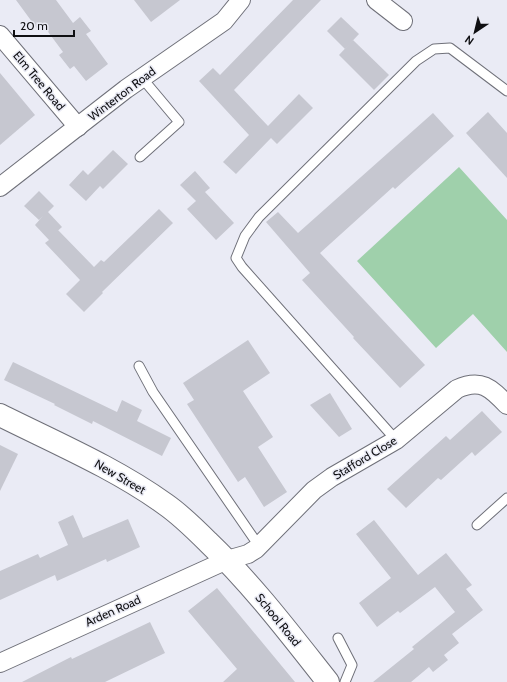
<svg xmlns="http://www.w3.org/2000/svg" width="507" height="682" font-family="Cabin,sans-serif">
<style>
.green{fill:#9fd0ab}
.building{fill:#c6c7d0}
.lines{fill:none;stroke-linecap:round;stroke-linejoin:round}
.lane-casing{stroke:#6f7079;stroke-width:11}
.street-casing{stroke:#6f7079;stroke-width:20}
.secondary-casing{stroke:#6f7079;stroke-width:24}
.lane{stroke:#fff;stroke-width:9}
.street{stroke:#fff;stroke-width:18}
.secondary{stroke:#fff;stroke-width:22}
.labels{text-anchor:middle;stroke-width:3;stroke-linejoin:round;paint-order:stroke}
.street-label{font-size:12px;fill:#0f0f12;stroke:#eaebf5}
</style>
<rect width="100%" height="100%" fill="#eaebf5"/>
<polygon class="green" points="459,167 507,220 507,352 473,314 436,348 357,261"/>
<g class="building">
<polygon points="16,0 56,0 73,23 80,17 91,31 86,34 108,64 86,81 74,66 70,69 59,55 63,52 43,25 38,30"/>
<polygon points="134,0 180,0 151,22"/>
<polygon points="293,0 321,0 234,90 268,126 299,94 313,108 277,144 271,138 236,174 223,162 249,135 199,81 213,68 220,75"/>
<polygon points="341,17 359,34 345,49 327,31"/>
<polygon points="353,40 389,75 374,90 339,55"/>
<polygon points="0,73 35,115 0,145"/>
<polygon points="488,112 507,133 507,178 466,133"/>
<polygon points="433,113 454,136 395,189 393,187 320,253 425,365 400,388 353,338 354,337 302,280 310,273 266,222 278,212 298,233"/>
<polygon points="113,150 128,164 103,189 100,186 86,201 69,185 83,170 88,175"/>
<polygon points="195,171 210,188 205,192 234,223 216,240 187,209 196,201 180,185"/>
<polygon points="39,191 54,206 48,212 62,227 54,234 58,230 94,267 101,260 104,262 159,209 173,223 102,292 103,293 84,312 66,294 80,280 45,243 49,240 35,225 43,216 39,220 24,206"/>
<polygon points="248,340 270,373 243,391 273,437 258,447 287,492 264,507 245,477 238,482 187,404 194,400 183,383"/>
<polygon points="13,362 117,412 122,400 142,410 137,421 171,438 162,456 93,421 92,424 54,405 55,404 4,380"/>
<polygon points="330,393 352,429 339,437 310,405"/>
<polygon points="482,411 502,432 475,456 472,452 441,480 438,478 406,508 387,489 446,436 450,440"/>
<polygon points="0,445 18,454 0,491"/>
<polygon points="73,515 83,538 128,519 140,547 107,562 106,559 57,581 55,575 0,600 0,571 38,554 40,558 68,545 58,522"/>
<polygon points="374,520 418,575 446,553 472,585 466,589 483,610 452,634 459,643 444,655 448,660 433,672 429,667 411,682 373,682 414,649 412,647 455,612 435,587 400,613 398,611 377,627 359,603 391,578 356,534"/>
<polygon points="217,588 295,682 223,682 237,669 188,611"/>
<polygon points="150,622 165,653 105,682 22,682 71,657 72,659"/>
</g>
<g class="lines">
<defs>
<g id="lane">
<polyline points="140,157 179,122 142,78"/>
<polyline points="139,366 153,392 259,546"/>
<polyline points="396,440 242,267 236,258 245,236 259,217 416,61 434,49 450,48 507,91"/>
<polyline points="477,525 507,498"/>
<polyline points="338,638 352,665 345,682"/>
</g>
<g id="street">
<polyline points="376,0 403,21"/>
<polyline points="0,35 78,127"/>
<polyline points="0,187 126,89 224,21 241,0"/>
<path d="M0,663L227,560L248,554L256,549L314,490L332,477L396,440L457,389C481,378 491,388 507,405"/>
</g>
<path id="secondary" d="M0,415C56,443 115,468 165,504C181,515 195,529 208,542C253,585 290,634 328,682"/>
</defs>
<use href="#lane" class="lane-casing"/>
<use href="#street" class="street-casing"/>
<use href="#secondary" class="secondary-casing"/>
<use href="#lane" class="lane"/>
<use href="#street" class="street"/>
<use href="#secondary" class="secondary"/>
</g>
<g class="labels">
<g class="street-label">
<text transform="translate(39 81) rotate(50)" y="4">Elm Tree Road</text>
<text transform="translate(122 94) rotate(-37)" y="4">Winterton Road</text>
<text transform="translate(365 458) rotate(-31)" y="4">Stafford Close</text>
<text transform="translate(120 477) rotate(30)" y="4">New Street</text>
<text transform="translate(113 611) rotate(-24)" y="4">Arden Road</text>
<text transform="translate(278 620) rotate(51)" y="4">School Road</text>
</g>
</g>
<g transform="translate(475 32) rotate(215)" stroke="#eaebf5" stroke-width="3" paint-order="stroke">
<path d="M0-3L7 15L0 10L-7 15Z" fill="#0f0f12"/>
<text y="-6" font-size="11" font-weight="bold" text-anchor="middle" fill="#0f0f12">N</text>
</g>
<path d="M14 30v6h60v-6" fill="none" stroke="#0f0f12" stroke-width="2"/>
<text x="20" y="30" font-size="12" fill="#0f0f12" stroke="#eaebf5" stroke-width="3" paint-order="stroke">20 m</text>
</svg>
